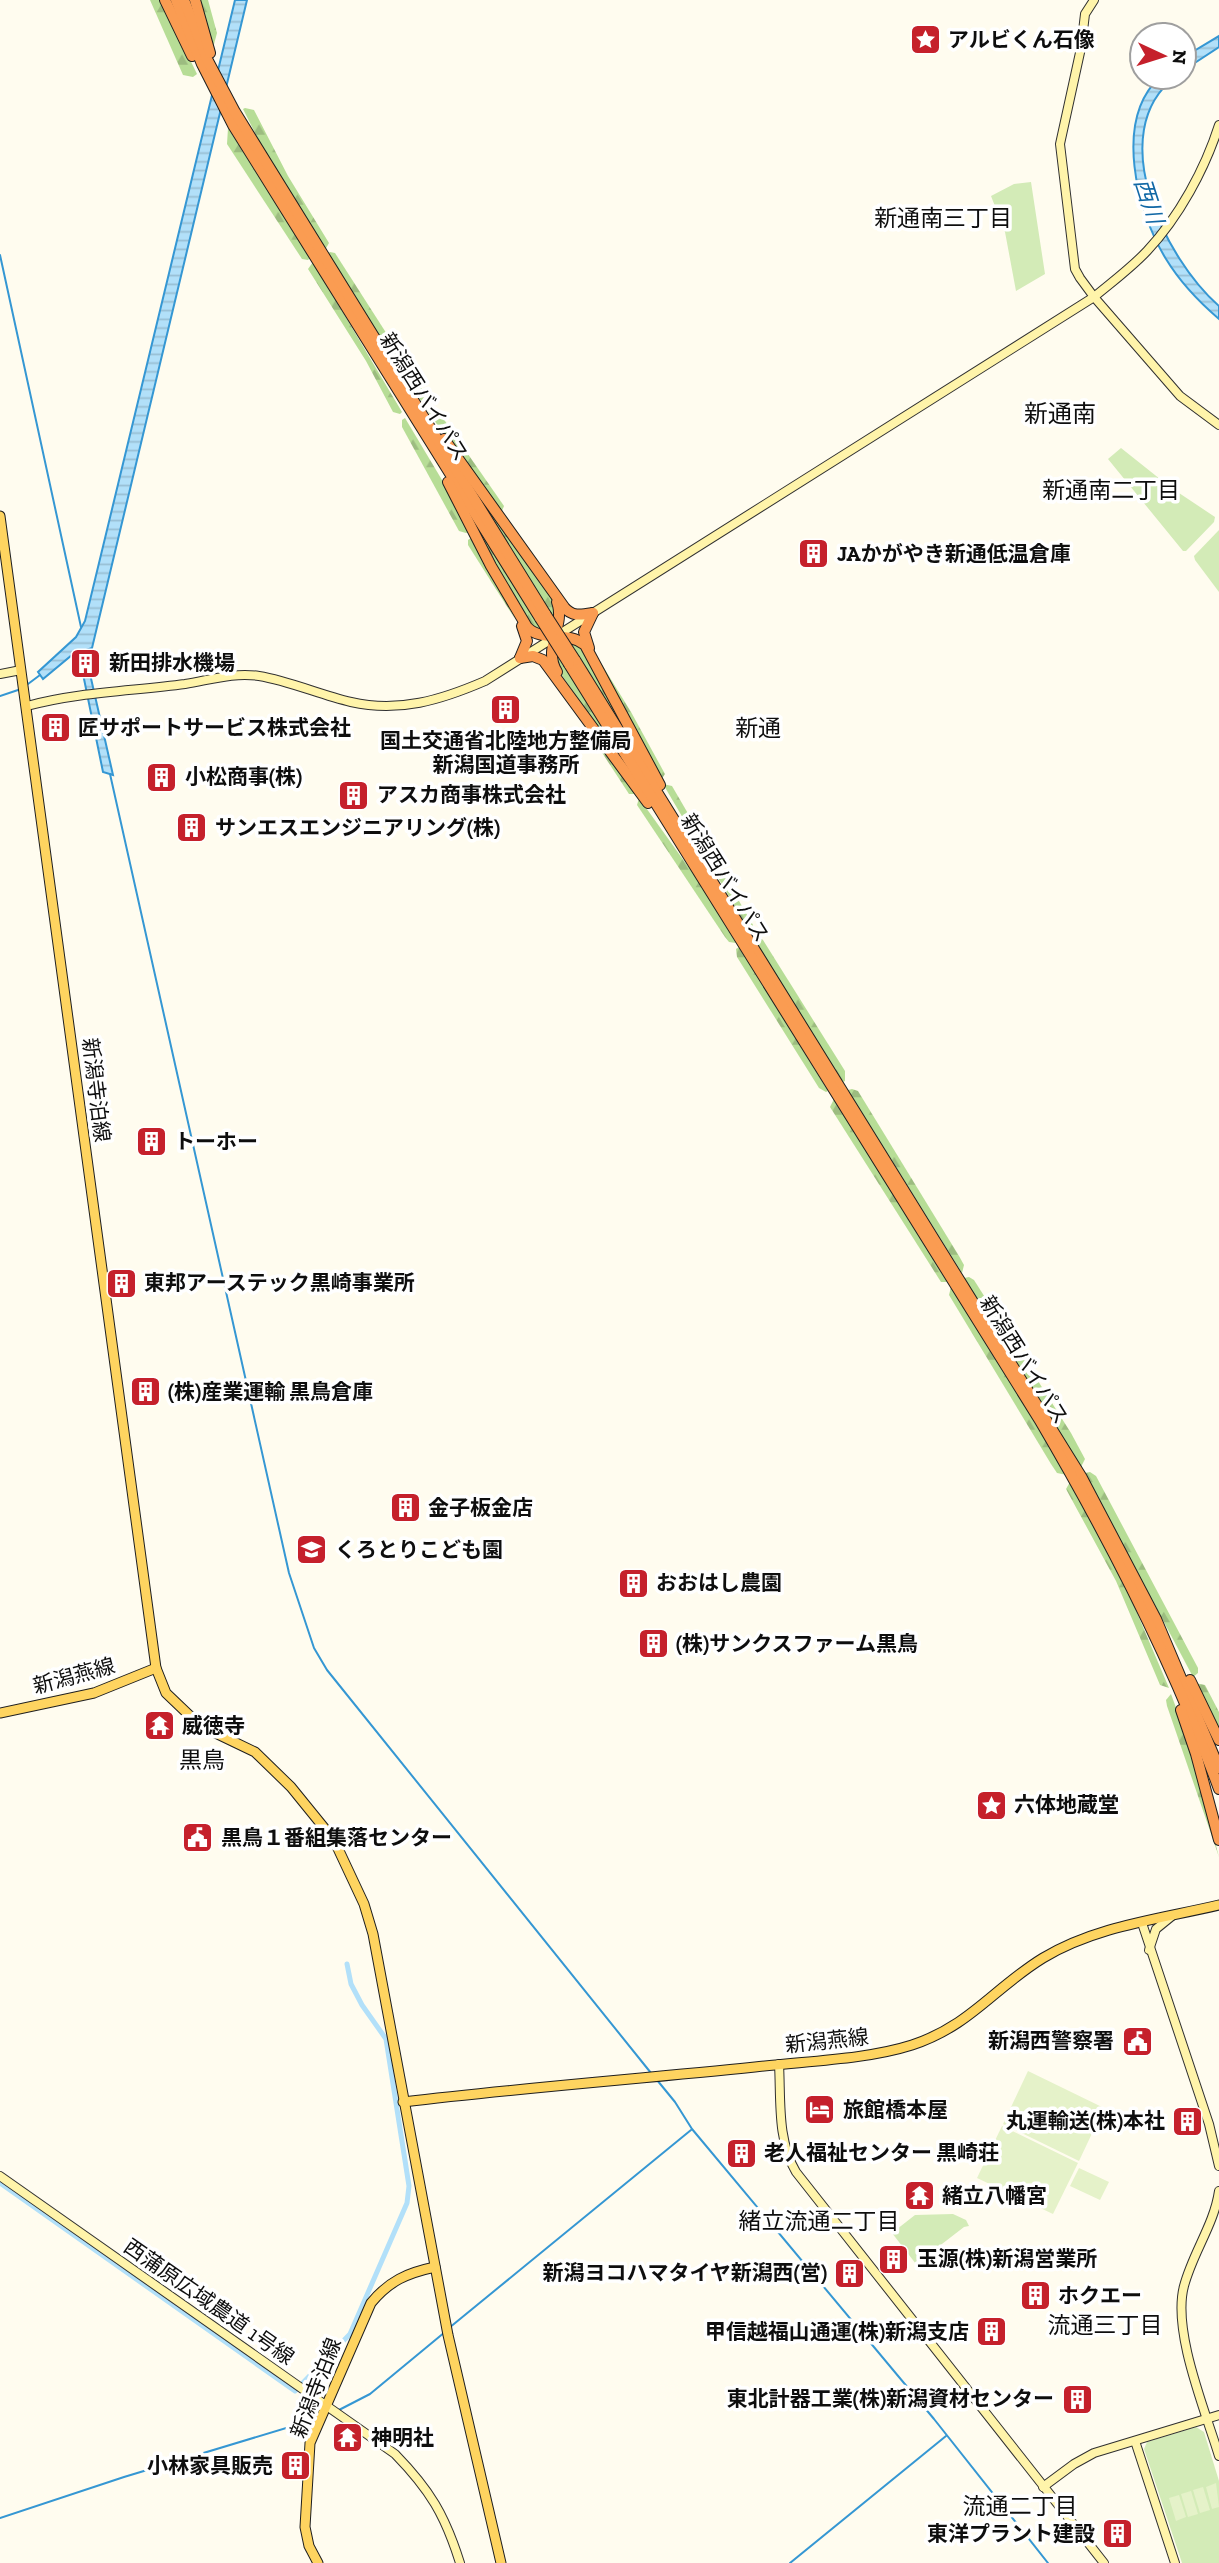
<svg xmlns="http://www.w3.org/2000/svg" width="1219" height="2563" font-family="'Zilla Slab','Noto Sans JP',serif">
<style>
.forest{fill:url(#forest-firs)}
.park{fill:#d3ebb7}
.pitch{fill:#e5f2c9}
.water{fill:url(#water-rules);stroke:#3597d3;stroke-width:2}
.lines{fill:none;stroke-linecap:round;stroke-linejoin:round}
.stream{stroke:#3597d3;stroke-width:2}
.canal{stroke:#b2e0f9;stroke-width:5}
.secondary-casing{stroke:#303030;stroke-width:10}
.primary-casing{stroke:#1f1f1f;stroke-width:11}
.highway-casing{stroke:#1f1f1f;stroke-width:12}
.secondary{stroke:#fff4aa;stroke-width:8}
.primary{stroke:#fed460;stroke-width:9}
.highway{stroke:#fa9c52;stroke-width:10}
.highway-bridge-casing{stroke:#1f1f1f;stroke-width:12;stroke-linecap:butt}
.highway-bridge{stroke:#fa9c52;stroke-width:10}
.labels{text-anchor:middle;stroke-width:7;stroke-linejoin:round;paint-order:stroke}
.poi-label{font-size:21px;font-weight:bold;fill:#0e0e0e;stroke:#fff;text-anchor:start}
.street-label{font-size:21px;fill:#0e0e0e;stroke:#fff}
.water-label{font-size:23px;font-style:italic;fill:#1168a6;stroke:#fff}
.neighbourhood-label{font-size:23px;fill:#0e0e0e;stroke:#fff}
.quarter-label{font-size:24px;fill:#0e0e0e;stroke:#fff}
</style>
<defs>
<pattern id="forest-firs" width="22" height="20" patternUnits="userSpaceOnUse" patternTransform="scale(1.75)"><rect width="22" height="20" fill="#b7dd96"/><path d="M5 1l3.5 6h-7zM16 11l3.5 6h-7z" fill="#9cbc80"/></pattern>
<pattern id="water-rules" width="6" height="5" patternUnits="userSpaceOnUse" patternTransform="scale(1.75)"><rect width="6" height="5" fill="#b2e0f9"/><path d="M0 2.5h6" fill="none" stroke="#98bfd4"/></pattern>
</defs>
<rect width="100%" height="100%" fill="#fffcef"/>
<g class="forest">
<polygon points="150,0 161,0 197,74 193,77 183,75"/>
<polygon points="197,0 208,0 217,33 213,48"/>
<polygon points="245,108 254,110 288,176 329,243 325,250 269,161 243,109"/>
<polygon points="228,128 304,248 310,258 308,260 302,259 227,144"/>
<polygon points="330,252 335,253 424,392 424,397 421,401 327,254"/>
<polygon points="313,262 402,412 400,414 393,412 366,361 308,269"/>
<polygon points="428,405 436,408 504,506 502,511 500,513 424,406"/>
<polygon points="405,418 448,490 469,532 466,533 459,531 402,427 402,420"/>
<polygon points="466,476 539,576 556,606 557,623"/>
<polygon points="457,494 544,634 529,627"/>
<polygon points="472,537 515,619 468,545 468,540"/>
<polygon points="567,639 581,645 645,765"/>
<polygon points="554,650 635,780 556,667"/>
<polygon points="593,650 631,712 665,774 661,780"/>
<polygon points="554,679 636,794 629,794"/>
<polygon points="663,784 672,786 753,925 751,934"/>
<polygon points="639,798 697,879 736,943 729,942 725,937 637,805"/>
<polygon points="758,937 763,940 845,1071 845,1081 843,1082 753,938"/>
<polygon points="739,947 828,1091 826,1092 819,1088 737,957 736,949"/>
<polygon points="852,1089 858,1091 959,1256 964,1265 962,1273 848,1090"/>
<polygon points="834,1099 947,1282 941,1282 830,1107"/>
<polygon points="969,1277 974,1280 1071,1433 1085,1459 1081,1467 964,1278"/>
<polygon points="951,1287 1067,1475 1057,1473 1051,1464 949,1295"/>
<polygon points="1090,1472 1096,1476 1198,1668 1198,1673 1193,1677 1085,1473"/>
<polygon points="1070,1482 1120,1573 1169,1688 1160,1685 1116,1581 1066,1489"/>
<polygon points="1195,1683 1205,1685 1219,1712 1219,1731"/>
<polygon points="1171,1694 1189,1743 1219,1857 1167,1706 1166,1700"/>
</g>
<g class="park">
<polygon points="1031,182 1045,274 1016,291 1005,232 991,196 1014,184"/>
<polygon points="1121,448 1170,487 1215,517 1214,522 1186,551 1183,551 1108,459"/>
<polygon points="1219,530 1219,592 1195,560 1194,556"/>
<polygon points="953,2214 966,2220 969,2226 964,2227 916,2264 892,2233 915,2215"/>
<polygon points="1196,2427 1204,2432 1219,2481 1219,2563 1182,2563 1144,2449 1147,2442"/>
</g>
<g class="pitch">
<polygon points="1028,2071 1104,2108 1079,2161 1003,2124"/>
<polygon points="1002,2126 1078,2163 1053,2214 977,2178"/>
<polygon points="1079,2168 1109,2182 1100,2200 1070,2186"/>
<polygon points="1216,2483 1219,2507 1212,2509 1206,2487"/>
<polygon points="1203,2487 1210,2510 1200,2513 1193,2490"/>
<polygon points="1191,2491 1198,2514 1188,2517 1181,2494"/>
<polygon points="1179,2495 1186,2517 1176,2521 1169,2498"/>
</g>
<g class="water">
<polygon points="235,0 247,0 92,648 72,655 43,679 38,672 76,637 85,621"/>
<polygon points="1219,36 1219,47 1184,70 1184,57"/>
<path d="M1160,77H1175C1103,133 1165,259 1219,306V319C1198,301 1180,282 1166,259C1137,212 1113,120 1160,77Z"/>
<polygon points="83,674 90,674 113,775 103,772"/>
</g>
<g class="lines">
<g class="stream">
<polyline points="0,255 81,627"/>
<polyline points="85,651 87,674"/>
<polyline points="28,684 40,675"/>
<polyline points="0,696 21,689"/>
<polyline points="110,774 289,1573 314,1648 327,1670 651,2073"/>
<polyline points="657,2080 675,2102 692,2129 934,2419 1048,2563"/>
<polyline points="449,2328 691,2130"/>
<polyline points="337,2411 370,2394 445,2332"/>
<polyline points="0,2518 124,2477 316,2419"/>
<polyline points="790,2563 946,2436"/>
</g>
<polyline class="canal" points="0,2183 295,2391 350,2334 407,2203 409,2186 386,2039 362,2005 351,1984 347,1964"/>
<defs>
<g id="secondary">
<polyline points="1094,0 1085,14 1081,48 1060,144 1075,269 1080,278 1094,297 1180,396 1219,425"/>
<polyline points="0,674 21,670"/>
<path d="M27,706C78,692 133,691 185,684C210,680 234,672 259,676C290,681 320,695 351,702C399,713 441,700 485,681L1094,297C1112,282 1131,268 1147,251C1179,217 1205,169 1219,125"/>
<polyline points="1142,1923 1209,2124 1219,2166"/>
<polyline points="1149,1950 1156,1929 1172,1916"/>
<path d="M779,2064C781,2100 777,2140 796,2172L1104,2563"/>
<path d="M0,2176L395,2454C430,2490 445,2515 460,2563"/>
<path d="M1219,2191C1214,2225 1193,2252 1184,2286C1172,2331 1205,2410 1219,2456"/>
<polyline points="1135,2441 1175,2563"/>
<polyline points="1043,2487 1074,2464 1094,2453 1219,2415"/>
</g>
<g id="primary">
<polyline points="0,516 156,1668 166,1693 189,1715 205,1728 255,1752 291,1787 334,1840 364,1904 373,1934 448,2335 501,2563"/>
<polyline points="0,1713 94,1693 156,1668"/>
<path d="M403,2102C520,2088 638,2079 755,2067C804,2061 865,2060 912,2045C970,2026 994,1988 1043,1958C1096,1926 1160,1919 1219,1905"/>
<path d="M318,2563L309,2546L305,2527L310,2443L371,2303C389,2281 407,2273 435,2267"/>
</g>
<g id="highway">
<polyline points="165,0 192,56"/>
<polyline points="176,0 202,64 233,125 540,618"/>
<polyline points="184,0 207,59 235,112 546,615"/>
<polyline points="195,0 210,53"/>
<path d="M444,439L564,607C572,617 581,615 593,613"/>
<path d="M448,482L491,566L527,627C542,643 567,630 585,645L660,785"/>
<polyline points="589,648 584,632 593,613"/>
<polyline points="520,658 533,656 543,660 648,803"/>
<polyline points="520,658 527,641 522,626"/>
<polyline points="575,660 1082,1478 1156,1619 1219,1768"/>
<path d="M569,664L1039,1419C1109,1538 1172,1660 1219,1789"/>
<path d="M557,672C542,648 566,626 557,602"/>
<polyline points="1190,1680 1219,1740"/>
<polyline points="1181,1710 1196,1754 1219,1840"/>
</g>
</defs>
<use href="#secondary" class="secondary-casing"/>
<use href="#primary" class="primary-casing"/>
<use href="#highway" class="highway-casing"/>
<use href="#secondary" class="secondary"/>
<use href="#primary" class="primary"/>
<use href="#highway" class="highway"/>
<defs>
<g id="highway-bridge">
<polyline points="546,615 575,660"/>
<polyline points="540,618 569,664"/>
</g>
</defs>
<use href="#highway-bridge" class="highway-bridge-casing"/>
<use href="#highway-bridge" class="highway-bridge"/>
</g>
<defs>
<symbol id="sight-square" viewBox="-11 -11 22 22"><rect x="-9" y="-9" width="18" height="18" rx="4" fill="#c5202b" stroke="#fff"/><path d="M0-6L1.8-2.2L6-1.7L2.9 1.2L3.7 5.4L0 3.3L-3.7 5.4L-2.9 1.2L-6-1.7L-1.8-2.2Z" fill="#fff"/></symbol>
<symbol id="building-square" viewBox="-11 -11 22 22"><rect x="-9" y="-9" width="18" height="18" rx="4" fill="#c5202b" stroke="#fff"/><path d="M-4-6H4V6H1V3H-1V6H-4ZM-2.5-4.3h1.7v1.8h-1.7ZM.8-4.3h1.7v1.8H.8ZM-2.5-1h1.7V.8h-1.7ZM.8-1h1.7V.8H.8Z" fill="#fff"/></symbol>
<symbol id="school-square" viewBox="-11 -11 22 22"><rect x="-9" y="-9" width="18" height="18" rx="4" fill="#c5202b" stroke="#fff"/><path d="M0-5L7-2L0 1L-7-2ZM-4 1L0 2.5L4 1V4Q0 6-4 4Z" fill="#fff"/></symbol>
<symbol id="temple-square" viewBox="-11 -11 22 22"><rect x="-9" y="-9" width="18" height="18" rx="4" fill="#c5202b" stroke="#fff"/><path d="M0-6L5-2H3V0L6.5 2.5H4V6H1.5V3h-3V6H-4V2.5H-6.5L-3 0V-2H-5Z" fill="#fff"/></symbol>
<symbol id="civic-square" viewBox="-11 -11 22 22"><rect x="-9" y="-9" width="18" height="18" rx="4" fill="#c5202b" stroke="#fff"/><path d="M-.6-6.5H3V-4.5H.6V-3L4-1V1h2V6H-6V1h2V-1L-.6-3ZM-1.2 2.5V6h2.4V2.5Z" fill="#fff"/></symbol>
<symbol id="hotel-square" viewBox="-11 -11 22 22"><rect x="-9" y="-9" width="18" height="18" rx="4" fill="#c5202b" stroke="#fff"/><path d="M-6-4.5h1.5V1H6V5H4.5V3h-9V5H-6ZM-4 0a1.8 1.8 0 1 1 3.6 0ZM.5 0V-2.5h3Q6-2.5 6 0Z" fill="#fff"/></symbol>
</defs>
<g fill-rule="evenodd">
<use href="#sight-square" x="908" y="22" width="35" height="35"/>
<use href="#building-square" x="796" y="536" width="35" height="35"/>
<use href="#building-square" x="68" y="646" width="35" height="35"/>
<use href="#building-square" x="488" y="692" width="35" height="35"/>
<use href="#building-square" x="38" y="710" width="35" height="35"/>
<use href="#building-square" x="144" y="760" width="35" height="35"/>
<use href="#building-square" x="336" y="778" width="35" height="35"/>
<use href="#building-square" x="174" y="810" width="35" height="35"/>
<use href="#building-square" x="134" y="1124" width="35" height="35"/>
<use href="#building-square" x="104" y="1266" width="35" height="35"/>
<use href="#building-square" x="128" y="1374" width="35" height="35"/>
<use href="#building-square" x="388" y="1490" width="35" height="35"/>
<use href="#school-square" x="294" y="1532" width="35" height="35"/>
<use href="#building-square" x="616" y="1566" width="35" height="35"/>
<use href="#building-square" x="636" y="1626" width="35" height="35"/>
<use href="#temple-square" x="142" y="1708" width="35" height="35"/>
<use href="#sight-square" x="974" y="1788" width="35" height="35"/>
<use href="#civic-square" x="180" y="1820" width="35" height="35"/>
<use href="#civic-square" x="1120" y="2024" width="35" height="35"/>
<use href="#hotel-square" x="802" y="2092" width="35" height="35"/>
<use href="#building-square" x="1170" y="2104" width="35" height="35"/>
<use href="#building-square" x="724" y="2136" width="35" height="35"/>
<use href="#temple-square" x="902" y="2178" width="35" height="35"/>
<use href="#building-square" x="876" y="2242" width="35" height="35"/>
<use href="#building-square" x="832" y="2256" width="35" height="35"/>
<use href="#building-square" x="1018" y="2278" width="35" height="35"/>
<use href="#building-square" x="974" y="2314" width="35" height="35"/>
<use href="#building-square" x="1060" y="2382" width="35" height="35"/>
<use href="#temple-square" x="330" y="2420" width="35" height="35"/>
<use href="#building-square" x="278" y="2448" width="35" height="35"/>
<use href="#building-square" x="1100" y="2516" width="35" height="35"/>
</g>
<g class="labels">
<g class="poi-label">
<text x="948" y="47">アルビくん石像</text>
<text x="837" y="561">JAかがやき新通低温倉庫</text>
<text x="109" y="670">新田排水機場</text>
<text x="78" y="735">匠サポートサービス株式会社</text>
<text x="506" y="748" text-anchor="middle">国土交通省北陸地方整備局<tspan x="506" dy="24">新潟国道事務所</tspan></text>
<text x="185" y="784">小松商事(株)</text>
<text x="377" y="802">アスカ商事株式会社</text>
<text x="215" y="835">サンエスエンジニアリング(株)</text>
<text x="174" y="1149">トーホー</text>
<text x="144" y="1290">東邦アーステック黒崎事業所</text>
<text x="168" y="1399">(株)産業運輸 黒鳥倉庫</text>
<text x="428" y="1515">金子板金店</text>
<text x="335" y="1557">くろとりこども園</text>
<text x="656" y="1590">おおはし農園</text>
<text x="676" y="1651">(株)サンクスファーム黒鳥</text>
<text x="182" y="1733">威徳寺</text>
<text x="1014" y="1812">六体地蔵堂</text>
<text x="221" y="1845">黒鳥１番組集落センター</text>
<text x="1114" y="2048" text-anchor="end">新潟西警察署</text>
<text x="843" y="2117">旅館橋本屋</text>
<text x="1165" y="2128" text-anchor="end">丸運輸送(株)本社</text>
<text x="764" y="2160">老人福祉センター 黒崎荘</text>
<text x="942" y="2203">緒立八幡宮</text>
<text x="917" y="2266">玉源(株)新潟営業所</text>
<text x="827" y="2280" text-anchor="end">新潟ヨコハマタイヤ新潟西(営)</text>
<text x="1058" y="2303">ホクエー</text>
<text x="969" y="2339" text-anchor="end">甲信越福山通運(株)新潟支店</text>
<text x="1054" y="2406" text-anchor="end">東北計器工業(株)新潟資材センター</text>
<text x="371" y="2445">神明社</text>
<text x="273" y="2473" text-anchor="end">小林家具販売</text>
<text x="1095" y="2541" text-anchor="end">東洋プラント建設</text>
</g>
<g class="street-label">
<text transform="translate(424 397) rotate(58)" y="7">新潟西バイパス</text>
<text transform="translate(725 878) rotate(58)" y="7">新潟西バイパス</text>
<text transform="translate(96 1090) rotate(83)" y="7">新潟寺泊線</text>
<text transform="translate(1024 1360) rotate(58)" y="7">新潟西バイパス</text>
<text transform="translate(74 1676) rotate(-15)" y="7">新潟燕線</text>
<text transform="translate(827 2041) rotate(-6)" y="7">新潟燕線</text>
<text transform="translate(209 2302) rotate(35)" y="7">西蒲原広域農道 1号線</text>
<text transform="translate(316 2388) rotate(-69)" y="7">新潟寺泊線</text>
</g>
<g class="water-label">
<text transform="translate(1149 201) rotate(72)" y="8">西川</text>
</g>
<g class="neighbourhood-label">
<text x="943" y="226">新通南三丁目</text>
<text x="1111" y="498">新通南二丁目</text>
<text x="758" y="736">新通</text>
<text x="202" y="1768">黒鳥</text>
<text x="819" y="2229">緒立流通二丁目</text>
<text x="1105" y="2333">流通三丁目</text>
<text x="1020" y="2514">流通二丁目</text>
</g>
<g class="quarter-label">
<text x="1060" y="422">新通南</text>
</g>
</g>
<g transform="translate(1163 56) rotate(94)"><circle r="33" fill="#ffffff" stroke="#9f9f9f" stroke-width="2"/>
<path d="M0-5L12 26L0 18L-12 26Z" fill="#c5202b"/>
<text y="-10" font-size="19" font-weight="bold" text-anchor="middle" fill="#0e0e0e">N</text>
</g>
</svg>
